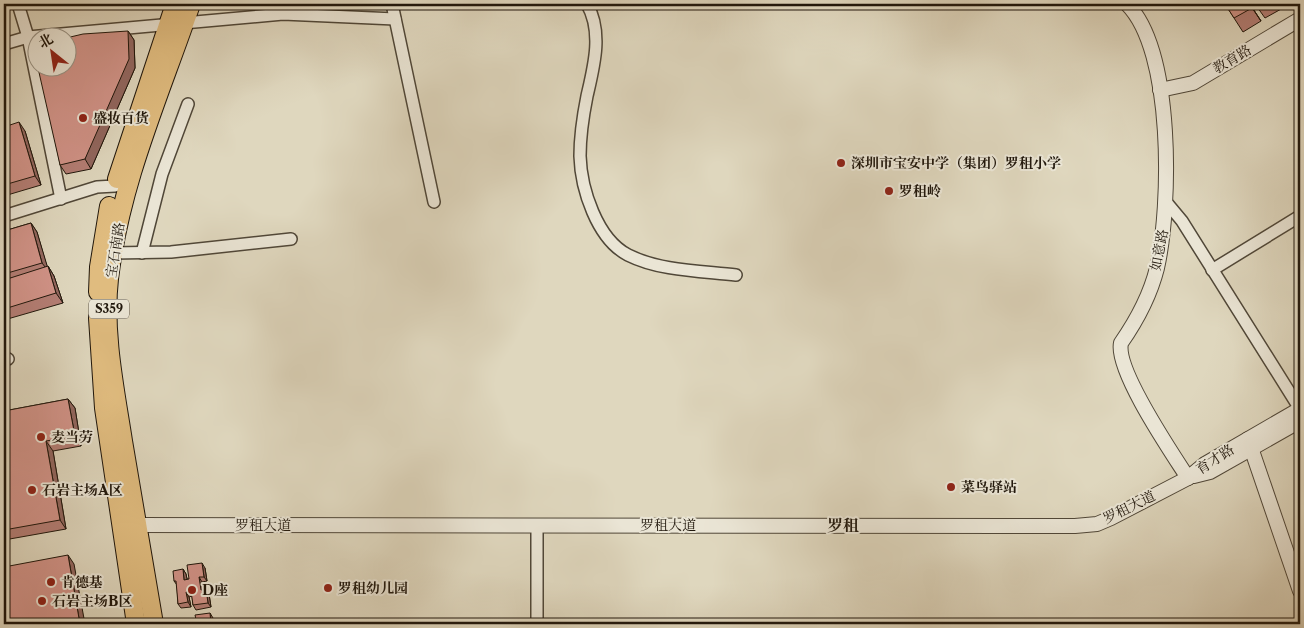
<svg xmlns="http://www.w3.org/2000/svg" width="1304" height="628" font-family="'Libre Caslon Text','Noto Serif SC',serif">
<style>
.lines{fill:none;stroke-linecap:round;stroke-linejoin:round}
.minor-casing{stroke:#504738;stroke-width:14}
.tertiary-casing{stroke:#504738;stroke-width:16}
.primary-casing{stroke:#20170c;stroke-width:20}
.minor{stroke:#eae5d5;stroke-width:11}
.tertiary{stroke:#eae5d5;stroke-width:14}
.primary{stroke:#e0bc7f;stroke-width:18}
.wall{fill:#b47e75;stroke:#20170c}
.shaded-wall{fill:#92675f;stroke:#20170c}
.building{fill:#d19388;stroke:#20170c}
.poi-dot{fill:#8f2418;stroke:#eae5d5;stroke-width:2}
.labels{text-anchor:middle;stroke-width:4;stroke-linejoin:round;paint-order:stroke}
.shield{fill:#eae5d5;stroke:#5d5548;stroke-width:1}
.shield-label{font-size:12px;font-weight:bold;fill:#20170c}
.street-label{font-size:14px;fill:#20170c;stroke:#eae5d5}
.poi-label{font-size:14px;font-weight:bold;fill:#20170c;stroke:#eae5d5;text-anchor:start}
.quarter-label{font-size:16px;font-weight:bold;fill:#20170c;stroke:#eae5d5}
</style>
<rect width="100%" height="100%" fill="#dfd7be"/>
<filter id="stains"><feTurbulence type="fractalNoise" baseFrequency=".004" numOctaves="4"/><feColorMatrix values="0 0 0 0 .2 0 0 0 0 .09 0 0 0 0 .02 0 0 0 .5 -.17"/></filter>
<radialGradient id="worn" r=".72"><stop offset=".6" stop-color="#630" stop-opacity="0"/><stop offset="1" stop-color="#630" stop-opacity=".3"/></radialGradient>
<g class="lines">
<defs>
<g id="minor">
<polyline points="18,4 28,37 61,199"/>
<polyline points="392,4 434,202"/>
<path d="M587,4C603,32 594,66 587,96C583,116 580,136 580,156C581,189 597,239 628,255C660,271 701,271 736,275"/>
<polyline points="296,14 307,4"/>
<polyline points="4,44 28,37 283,14 395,19"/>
<polyline points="1167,203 1182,221 1300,409"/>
<polyline points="4,216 97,187 115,186"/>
<polyline points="113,253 171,252 291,239"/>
<polyline points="142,253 162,174 188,104"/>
<polyline points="1212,270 1300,216"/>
<polyline points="4,360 8,359"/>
<polyline points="537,624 537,525"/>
</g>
<g id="tertiary">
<path d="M1127,4C1174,51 1171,206 1157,268C1150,296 1137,320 1121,343C1115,370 1172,453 1188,478"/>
<polyline points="1160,90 1193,83 1300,19"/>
<polyline points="1248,439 1300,591"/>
<polyline points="1194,476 1210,472 1300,421"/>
<polyline points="137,525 1075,526 1097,524 1111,518 1188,478 1205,464 1300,409"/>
</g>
<g id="primary">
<polyline points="117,179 175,4"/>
<polyline points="98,292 99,267 109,206"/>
<polyline points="98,318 104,408 136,624"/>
<path d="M154,624C144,563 133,502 123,441C115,389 103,332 109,279C120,183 160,95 191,4"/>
</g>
</defs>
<use href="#minor" class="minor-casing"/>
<use href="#tertiary" class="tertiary-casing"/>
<use href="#primary" class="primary-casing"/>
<use href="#minor" class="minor"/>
<use href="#tertiary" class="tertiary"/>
<use href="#primary" class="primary"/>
</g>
<g class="wall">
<polygon points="1225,4 1250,4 1261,21 1243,32"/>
<polygon points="1255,4 1280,4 1283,8 1265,18"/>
<polygon points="128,31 134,40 135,68 91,169 66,174 60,165"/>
<polygon points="4,127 25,131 41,185 4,196"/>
<polygon points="31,223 37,232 47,267 48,266 54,276 63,303 4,320 4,231"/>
<polygon points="68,399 75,408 81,446 53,451 66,529 4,540 4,411"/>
<polygon points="205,568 207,581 202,582 203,590 206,589 209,594 211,607 196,610 193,605 192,596 189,597 191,607 181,608 178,604 177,585 174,581 183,569 186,574 187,579 189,579"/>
</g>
<g class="shaded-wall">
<polygon points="1249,4 1250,4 1261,21 1252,8"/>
<polygon points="128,31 134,40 135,68 91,169 85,159"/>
<polygon points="19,122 25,131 41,185 35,176"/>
<polygon points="31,223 37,232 49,272 42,263"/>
<polygon points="48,266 54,276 63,303 56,293"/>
<polygon points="68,399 75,408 81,446 75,436"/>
<polygon points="46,441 53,451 66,529 60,520"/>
<polygon points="68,555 74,564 85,624 80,624"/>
<polygon points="202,563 205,568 207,581 204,577"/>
<polygon points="183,569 186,574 188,584 184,580"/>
<polygon points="199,577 202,582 204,595 201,590"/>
<polygon points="206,589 209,594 211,607 208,603"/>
<polygon points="186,592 189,597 191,607 188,602"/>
<polygon points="210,613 213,618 214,624 211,624"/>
</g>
<g class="building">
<polygon points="1225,4 1249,4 1252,8 1234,18"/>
<polygon points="128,31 129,59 85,159 60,165 38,68 68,68 68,38 66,38 83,34"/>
<polygon points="38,44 38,66 33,45"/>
<polygon points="19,122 35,176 4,185 4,127"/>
<polygon points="31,223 42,263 4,274 4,231"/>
<polygon points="48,266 56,293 4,309 4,280"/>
<polygon points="68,399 75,436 46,441 60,520 4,530 4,411"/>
<polygon points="1300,526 1300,541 1296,528"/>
<polygon points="68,555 80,624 4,624 4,567"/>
<polygon points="202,563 204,577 199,577 201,590 206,589 208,603 193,605 191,591 186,592 188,602 178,604 176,581 174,581 173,571 183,569 184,580 189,579 187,565"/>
<polygon points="210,613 211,624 197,624 195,615"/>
<polygon points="191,619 191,624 182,624 181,621"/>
</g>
<g class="poi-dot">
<circle cx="83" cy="118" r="5"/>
<circle cx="841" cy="163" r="5"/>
<circle cx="889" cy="191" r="5"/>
<circle cx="41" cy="437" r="5"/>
<circle cx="951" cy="487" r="5"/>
<circle cx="32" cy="490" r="5"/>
<circle cx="51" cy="582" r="5"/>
<circle cx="328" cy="588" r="5"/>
<circle cx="192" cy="590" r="5"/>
<circle cx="42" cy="601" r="5"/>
</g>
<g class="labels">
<rect class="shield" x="89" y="299.5" width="40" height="19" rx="4"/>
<g class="shield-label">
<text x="109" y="313">S359</text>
</g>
<g class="street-label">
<text transform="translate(1232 59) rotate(-31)" y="5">教育路</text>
<text transform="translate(115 250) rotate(-81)" y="5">宝石南路</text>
<text transform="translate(1159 250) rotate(-79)" y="5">如意路</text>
<text transform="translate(1215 459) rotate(-33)" y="5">育才路</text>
<text transform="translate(1129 507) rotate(-26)" y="5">罗租大道</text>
<text x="263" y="530">罗租大道</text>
<text x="668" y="530">罗租大道</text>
</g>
<g class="poi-label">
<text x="93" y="123">盛妆百货</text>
<text x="851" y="168">深圳市宝安中学（集团）罗租小学</text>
<text x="899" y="196">罗租岭</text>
<text x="51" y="442">麦当劳</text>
<text x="961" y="492">菜鸟驿站</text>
<text x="42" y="495">石岩主场A区</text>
<text x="61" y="587">肯德基</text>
<text x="338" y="593">罗租幼儿园</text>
<text x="202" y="595">D座</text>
<text x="52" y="606">石岩主场B区</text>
</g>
<g class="quarter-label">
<text x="843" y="531">罗租</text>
</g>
</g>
<rect width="1304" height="628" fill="none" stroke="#dfd7be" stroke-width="20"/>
<rect x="5" y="5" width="1294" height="618" fill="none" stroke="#20170c" stroke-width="2.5"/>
<rect x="10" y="10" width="1284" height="608" fill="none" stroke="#20170c"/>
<g transform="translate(52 52) rotate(330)"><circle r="24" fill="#eae5d5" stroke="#999385"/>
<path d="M0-4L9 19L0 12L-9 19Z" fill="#8f2418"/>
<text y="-8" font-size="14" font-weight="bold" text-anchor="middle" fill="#20170c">北</text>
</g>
<rect width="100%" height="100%" filter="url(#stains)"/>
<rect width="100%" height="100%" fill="url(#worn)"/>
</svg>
